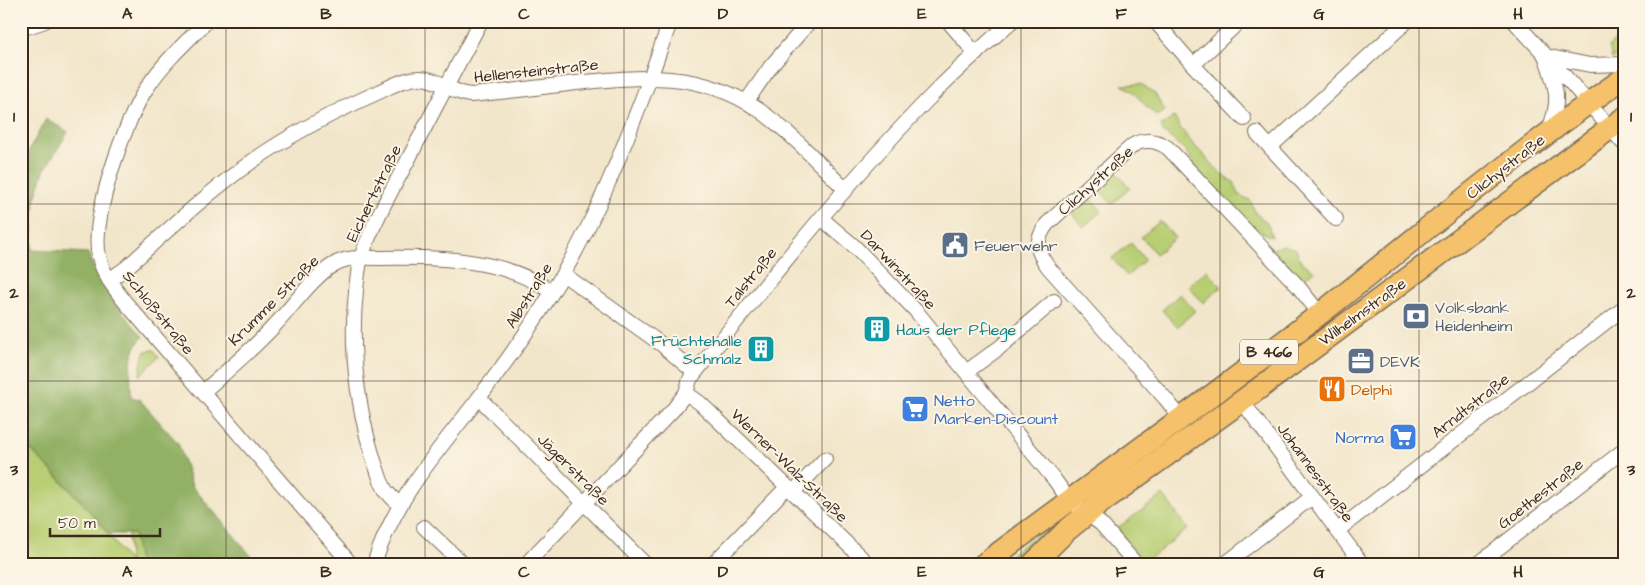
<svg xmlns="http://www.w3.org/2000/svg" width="1645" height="585" font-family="'Architects Daughter',sans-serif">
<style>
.green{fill:#b8ce73;stroke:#7a7c48}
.forest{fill:#92b165;stroke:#666e42}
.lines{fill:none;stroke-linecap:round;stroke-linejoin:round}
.street-casing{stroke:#7b6c5a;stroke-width:16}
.primary-casing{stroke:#7b6c5a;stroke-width:24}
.street{stroke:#fff;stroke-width:14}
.primary{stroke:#f5c16b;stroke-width:21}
.grid{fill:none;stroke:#3b2a1e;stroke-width:1;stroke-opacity:0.55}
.labels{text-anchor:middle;stroke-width:4;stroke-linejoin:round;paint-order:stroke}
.shield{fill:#fcf5e5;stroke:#75675a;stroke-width:1}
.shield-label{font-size:15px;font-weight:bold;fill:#3b2a1e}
.street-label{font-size:16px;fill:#3b2a1e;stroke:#fcf5e5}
.service-label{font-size:16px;fill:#4e5e75;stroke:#fcf5e5;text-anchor:start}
.culture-label{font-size:16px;fill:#0d838f;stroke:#fcf5e5;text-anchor:start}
.food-label{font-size:16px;fill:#c56008;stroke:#fcf5e5;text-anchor:start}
.shop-label{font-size:16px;fill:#366cbe;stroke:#fcf5e5;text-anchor:start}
.neatline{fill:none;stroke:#3b2a1e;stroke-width:2}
.grid-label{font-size:16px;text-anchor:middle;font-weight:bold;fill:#3b2a1e}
</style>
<rect width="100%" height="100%" fill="#fcf5e5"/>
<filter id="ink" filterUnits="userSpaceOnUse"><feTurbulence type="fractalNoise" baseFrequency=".02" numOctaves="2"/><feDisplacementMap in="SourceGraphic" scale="10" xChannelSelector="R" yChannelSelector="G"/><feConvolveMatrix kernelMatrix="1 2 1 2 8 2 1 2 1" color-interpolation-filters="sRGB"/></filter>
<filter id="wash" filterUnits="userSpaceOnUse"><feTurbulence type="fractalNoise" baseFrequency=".0096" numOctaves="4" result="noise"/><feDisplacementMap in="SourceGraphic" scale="20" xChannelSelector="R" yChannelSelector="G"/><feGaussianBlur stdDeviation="1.12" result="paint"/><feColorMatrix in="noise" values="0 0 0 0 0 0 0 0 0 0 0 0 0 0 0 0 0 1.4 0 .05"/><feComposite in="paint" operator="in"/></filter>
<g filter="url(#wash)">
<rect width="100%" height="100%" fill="#f2e6ca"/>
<g class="green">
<polygon points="1624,33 1624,55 1612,59 1609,46"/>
<polygon points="1141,84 1155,94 1165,111 1156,116 1131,90 1122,85"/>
<path d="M1174,117C1186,139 1198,149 1215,167C1223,175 1223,177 1234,182L1239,195L1250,200L1256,214L1267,222L1272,237L1257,230L1237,212L1229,200L1208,184L1184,149L1163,132L1161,126Z"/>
<polygon points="1115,171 1130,188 1112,204 1097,187"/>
<polygon points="1087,194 1102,211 1083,227 1069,210"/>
<polygon points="1160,221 1175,238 1156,254 1141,237"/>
<polygon points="1131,243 1145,260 1127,276 1112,258"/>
<polygon points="1283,245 1296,249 1301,262 1315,271 1304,278 1270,250"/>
<polygon points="1207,270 1221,287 1203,303 1188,286"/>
<polygon points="1180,294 1195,311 1177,327 1162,310"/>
<polygon points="153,349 159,357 140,375 142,360 146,351"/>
<polygon points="26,445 93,514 129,562 128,534 135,534 139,564 21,564 21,449"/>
<polygon points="1163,495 1188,529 1145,562 1116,529"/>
<polygon points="1067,512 1067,519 1021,564 998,564"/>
</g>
<path class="forest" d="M46,119L68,132L44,171L35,198L32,250L88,253C98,286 122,311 143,337C127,352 131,377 131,397L139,399L178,443L192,486L258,564H139L134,534H108C82,500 52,470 21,440V150L28,152Z"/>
</g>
<g filter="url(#ink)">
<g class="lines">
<defs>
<g id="street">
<polyline points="948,21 976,54"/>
<polyline points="1155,21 1193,65 1244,119"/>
<polyline points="1514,21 1571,83 1624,144"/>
<path d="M204,24C185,43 164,62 148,86C126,117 90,219 99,256C102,273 115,289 125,302L351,564"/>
<polyline points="21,29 45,21"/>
<polyline points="1545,56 1590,65 1624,64"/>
<path d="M1547,61C1557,90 1561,102 1548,132"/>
<polyline points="1193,65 1240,21"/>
<polyline points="746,102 771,66 810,21"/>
<polyline points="1257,133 1336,219"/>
<polyline points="1270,147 1407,21"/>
<polyline points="821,218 854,246 916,311 1054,479 1069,500 1101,524 1136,564"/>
<polyline points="563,274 661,344 695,373"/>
<path d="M109,280L126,268C167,231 208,192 254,160C290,135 330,114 370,96C385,90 403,78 420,78C438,78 452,93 470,95C505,92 541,87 576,83C642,76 700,70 759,110C791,132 818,163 846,190"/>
<polyline points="966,372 999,348 1054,301"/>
<path d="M203,392C228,370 253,349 275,325C291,308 314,276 333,265C346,256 366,258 381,258C437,257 505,258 552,292"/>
<polyline points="686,393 700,403 868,564"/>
<polyline points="479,398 645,564"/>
<polyline points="1242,401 1362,564"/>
<path d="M1181,418L1165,398L1049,268C1036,252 1034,242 1047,224L1132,146C1143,138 1157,140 1168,148L1297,285L1320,314"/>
<polyline points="793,492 825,459"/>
<path d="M399,505L386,491L381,481C359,422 349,355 356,291C357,280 358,269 361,258C372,225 390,193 407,162C431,115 456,68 481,21"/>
<polyline points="424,527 463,564"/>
<polyline points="1338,530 1624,308"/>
<path d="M374,564C396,496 436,454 478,399C504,365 529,330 551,294C593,227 622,152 650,78C657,59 663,40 671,21"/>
<path d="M526,564L672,411L686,393L690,379L695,373C773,275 851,177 939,88C962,65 987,43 1012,21"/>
<polyline points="713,564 787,487"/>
<polyline points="1225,564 1312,497"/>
<polyline points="1478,564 1624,450"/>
</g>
<g id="primary">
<path d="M984,564C1096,480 1210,399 1321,313C1422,234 1519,151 1624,78"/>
<polyline points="1033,564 1066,531 1103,501 1242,401 1624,118"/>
</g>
</defs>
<use href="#street" class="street-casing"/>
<use href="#primary" class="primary-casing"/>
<use href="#street" class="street"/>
<use href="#primary" class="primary"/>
</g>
</g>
<path class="grid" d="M226,21V564M425,21V564M624,21V564M822,21V564M1021,21V564M1220,21V564M1419,21V564M21,204H1624M21,381H1624"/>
<defs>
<symbol id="civic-square" viewBox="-11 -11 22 22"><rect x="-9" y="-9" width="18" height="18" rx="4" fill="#5c6f8a" stroke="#fcf5e5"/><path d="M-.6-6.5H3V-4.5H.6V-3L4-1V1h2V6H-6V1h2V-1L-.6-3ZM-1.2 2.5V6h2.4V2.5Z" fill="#fff"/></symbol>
<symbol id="bank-square" viewBox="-11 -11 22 22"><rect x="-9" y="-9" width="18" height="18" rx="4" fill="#5c6f8a" stroke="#fcf5e5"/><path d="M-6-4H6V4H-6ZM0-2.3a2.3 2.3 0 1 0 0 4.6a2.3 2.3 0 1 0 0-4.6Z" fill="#fff"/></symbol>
<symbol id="building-square" viewBox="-11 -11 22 22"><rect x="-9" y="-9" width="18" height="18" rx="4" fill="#0f9aa8" stroke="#fcf5e5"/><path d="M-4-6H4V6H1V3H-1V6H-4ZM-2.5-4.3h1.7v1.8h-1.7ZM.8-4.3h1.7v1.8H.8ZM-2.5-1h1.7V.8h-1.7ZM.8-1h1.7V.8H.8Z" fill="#fff"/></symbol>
<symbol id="office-square" viewBox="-11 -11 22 22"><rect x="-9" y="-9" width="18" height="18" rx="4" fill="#5c6f8a" stroke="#fcf5e5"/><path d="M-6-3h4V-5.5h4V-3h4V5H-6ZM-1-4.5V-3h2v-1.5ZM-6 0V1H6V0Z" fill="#fff"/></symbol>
<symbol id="restaurant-square" viewBox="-11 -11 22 22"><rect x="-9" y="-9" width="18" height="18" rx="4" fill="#e8710a" stroke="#fcf5e5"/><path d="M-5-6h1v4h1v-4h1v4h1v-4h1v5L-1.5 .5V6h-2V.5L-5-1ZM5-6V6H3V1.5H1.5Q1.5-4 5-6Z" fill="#fff"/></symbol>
<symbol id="supermarket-square" viewBox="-11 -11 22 22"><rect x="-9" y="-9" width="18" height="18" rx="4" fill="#3f7fe0" stroke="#fcf5e5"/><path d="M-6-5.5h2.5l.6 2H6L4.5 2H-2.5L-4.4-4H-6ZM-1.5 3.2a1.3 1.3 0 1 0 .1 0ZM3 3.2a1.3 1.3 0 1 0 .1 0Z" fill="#fff"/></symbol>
</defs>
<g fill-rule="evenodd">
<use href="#civic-square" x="939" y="229" width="32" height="32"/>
<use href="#bank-square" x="1400" y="300" width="32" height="32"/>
<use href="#building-square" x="861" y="313" width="32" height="32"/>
<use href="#building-square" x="745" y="333" width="32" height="32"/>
<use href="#office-square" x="1345" y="345" width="32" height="32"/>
<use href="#restaurant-square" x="1316" y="373" width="32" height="32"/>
<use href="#supermarket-square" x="899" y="393" width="32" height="32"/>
<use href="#supermarket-square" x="1387" y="421" width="32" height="32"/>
</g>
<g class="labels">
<rect class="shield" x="1240" y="339.5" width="58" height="25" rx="4"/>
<g class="shield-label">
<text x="1269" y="357">B 466</text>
</g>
<g class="street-label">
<text transform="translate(536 70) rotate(-6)" y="6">Hellensteinstraße</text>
<text transform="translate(1505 166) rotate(-38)" y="6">Clichystraße</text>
<text transform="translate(1095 180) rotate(-42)" y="6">Clichystraße</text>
<text transform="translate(373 193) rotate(-64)" y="6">Eichertstraße</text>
<text transform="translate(899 269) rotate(47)" y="6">Darwinstraße</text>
<text transform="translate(750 277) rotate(-51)" y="6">Talstraße</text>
<text transform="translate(528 295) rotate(-58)" y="6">Albstraße</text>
<text transform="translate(273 300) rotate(-45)" y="6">Krumme Straße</text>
<text transform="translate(1362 311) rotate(-36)" y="6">Wilhelmstraße</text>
<text transform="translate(159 312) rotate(51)" y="6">Schloßstraße</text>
<text transform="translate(1470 405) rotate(-38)" y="6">Arndtstraße</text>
<text transform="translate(790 465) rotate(44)" y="6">Werner-Walz-Straße</text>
<text transform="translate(574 469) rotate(45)" y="6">Jägerstraße</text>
<text transform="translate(1316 472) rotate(54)" y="6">Johannesstraße</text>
<text transform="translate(1540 493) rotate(-38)" y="6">Goethestraße</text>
</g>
<g class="service-label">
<text x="974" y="251">Feuerwehr</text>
<text x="1435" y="313">Volksbank<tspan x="1435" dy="18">Heidenheim</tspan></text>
<text x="1380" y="367">DEVK</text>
</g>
<g class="culture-label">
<text x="896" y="335">Haus der Pflege</text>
<text x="742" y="346" text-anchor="end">Früchtehalle<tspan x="742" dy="18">Schmalz</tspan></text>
</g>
<g class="food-label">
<text x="1351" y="395">Delphi</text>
</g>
<g class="shop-label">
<text x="934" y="406">Netto<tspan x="934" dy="18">Marken-Discount</tspan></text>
<text x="1384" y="443" text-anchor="end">Norma</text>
</g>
</g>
<rect width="1645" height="585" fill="none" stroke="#fcf5e5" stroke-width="55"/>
<path d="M50 528v8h110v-8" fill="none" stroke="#3b2a1e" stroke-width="2.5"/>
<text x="58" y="528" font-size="15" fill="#3b2a1e" stroke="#fcf5e5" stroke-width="4" paint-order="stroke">50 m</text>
<rect x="28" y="28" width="1590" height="530" class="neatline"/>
<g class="grid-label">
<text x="127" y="19">A</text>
<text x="326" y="19">B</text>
<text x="524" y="19">C</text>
<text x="723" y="19">D</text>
<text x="922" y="19">E</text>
<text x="1121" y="19">F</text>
<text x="1319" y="19">G</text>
<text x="1518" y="19">H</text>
<text x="14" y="122">1</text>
<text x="1631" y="122">1</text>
<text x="14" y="298">2</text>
<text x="1631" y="298">2</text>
<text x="14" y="475">3</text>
<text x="1631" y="475">3</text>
<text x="127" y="577">A</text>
<text x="326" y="577">B</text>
<text x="524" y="577">C</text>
<text x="723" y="577">D</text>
<text x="922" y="577">E</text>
<text x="1121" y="577">F</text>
<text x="1319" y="577">G</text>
<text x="1518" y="577">H</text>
</g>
</svg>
